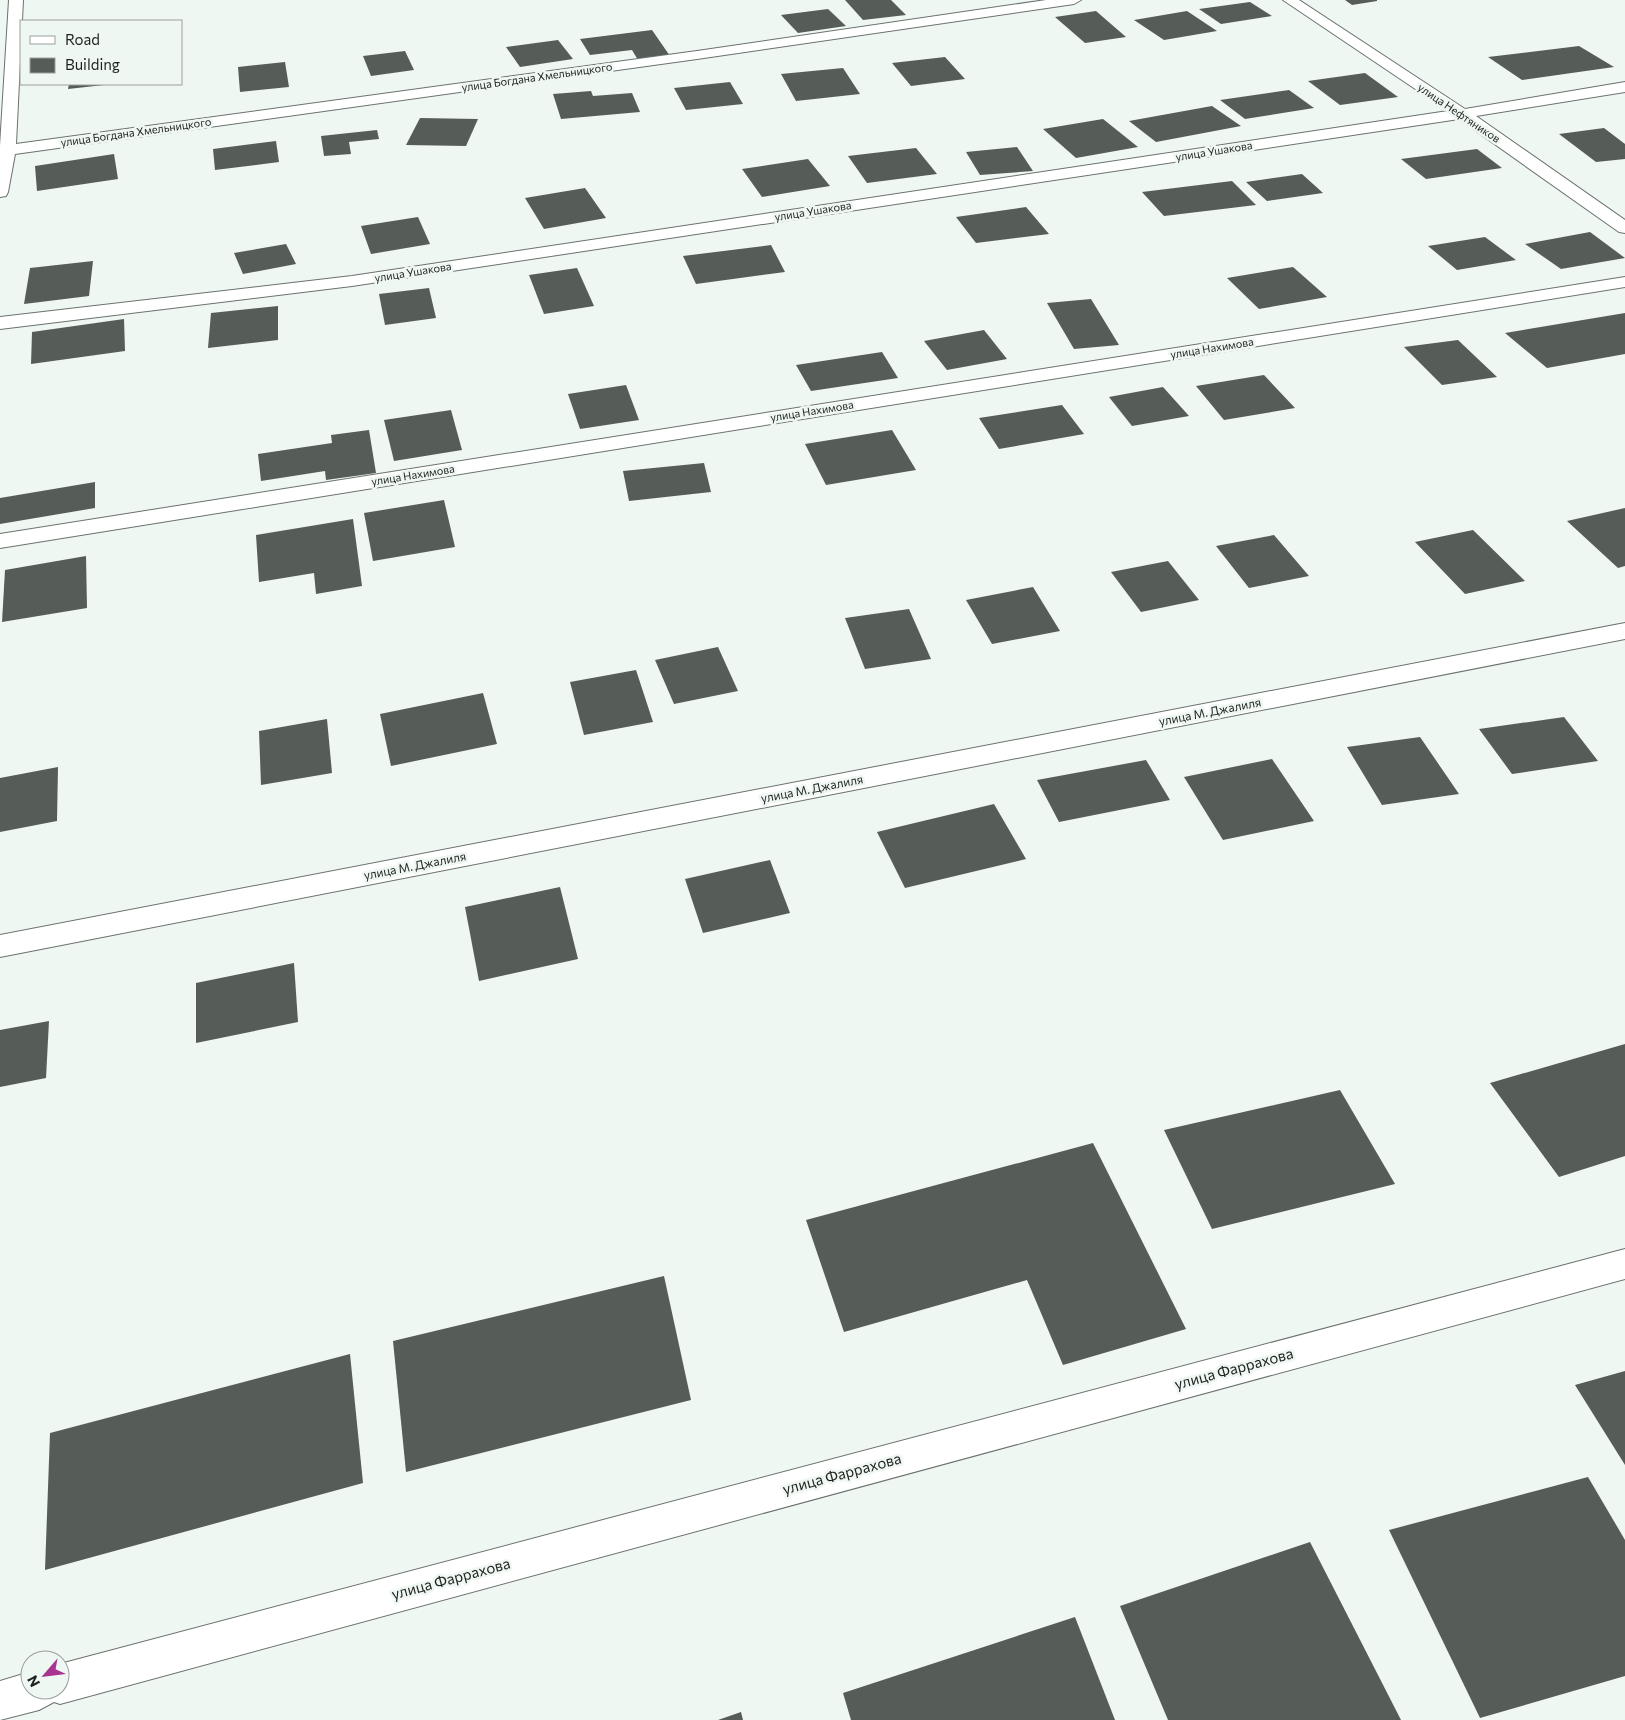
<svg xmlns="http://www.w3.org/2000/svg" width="1625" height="1720" font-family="Commissioner,sans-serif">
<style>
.building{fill:#565d58}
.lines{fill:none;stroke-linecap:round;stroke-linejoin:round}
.minor-casing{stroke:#6b726d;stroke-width:2}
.minor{fill:#fff;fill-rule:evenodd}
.labels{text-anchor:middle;stroke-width:5;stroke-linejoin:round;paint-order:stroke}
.far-street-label{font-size:11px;fill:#1e211f;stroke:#eff7f2}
.street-label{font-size:12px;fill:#1e211f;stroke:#eff7f2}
.near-street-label{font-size:15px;fill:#1e211f;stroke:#eff7f2}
</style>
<rect width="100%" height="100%" fill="#eff7f2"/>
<g class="building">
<polygon points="845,0 891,0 906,15 863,20"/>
<polygon points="1345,0 1377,0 1377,1 1352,5"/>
<polygon points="1250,2 1272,16 1221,24 1199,9"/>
<polygon points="828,9 846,26 798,33 781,15"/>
<polygon points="1096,11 1126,37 1085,43 1055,17"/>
<polygon points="1187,11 1217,31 1164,40 1134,20"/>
<polygon points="652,30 670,56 638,60 632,50 590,55 580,39"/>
<polygon points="558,40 573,59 520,67 506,47"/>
<polygon points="1579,46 1614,67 1522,80 1488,57"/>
<polygon points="405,51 414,70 371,76 363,56"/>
<polygon points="945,57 965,79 911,86 892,63"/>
<polygon points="285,62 289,87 240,92 238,67"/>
<polygon points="843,68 860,94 796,101 781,74"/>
<polygon points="1365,73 1398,97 1340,105 1308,81"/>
<polygon points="730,82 743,104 686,110 674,88"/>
<polygon points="69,84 104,84 104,85 68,89"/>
<polygon points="1289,90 1314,108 1245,119 1220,100"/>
<polygon points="591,91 593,96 632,93 640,112 561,119 553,94"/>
<polygon points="1212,106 1241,126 1156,142 1129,121"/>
<polygon points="420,118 478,119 466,146 406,145"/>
<polygon points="1103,119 1138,147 1076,158 1043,129"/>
<polygon points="1604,128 1625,144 1625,159 1596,162 1559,134"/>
<polygon points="377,130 379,139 349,142 351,154 324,156 321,136"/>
<polygon points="276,141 279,162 215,170 213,149"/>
<polygon points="1017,147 1033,171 980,175 966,152"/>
<polygon points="916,148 937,174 867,183 848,156"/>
<polygon points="1477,149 1502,168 1426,179 1401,159"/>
<polygon points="114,154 118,179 37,191 35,166"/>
<polygon points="808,159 830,186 762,197 742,169"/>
<polygon points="1302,174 1323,193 1267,201 1246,182"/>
<polygon points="1232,181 1256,205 1164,216 1142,192"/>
<polygon points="585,188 606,218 544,229 525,198"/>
<polygon points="1026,207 1049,234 976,243 956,217"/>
<polygon points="418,217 430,244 371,254 361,226"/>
<polygon points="1590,232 1625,258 1561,269 1525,244"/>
<polygon points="1485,237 1516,260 1457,270 1428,246"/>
<polygon points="286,244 296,264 243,274 234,253"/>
<polygon points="771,245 785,272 696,284 683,256"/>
<polygon points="93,261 89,296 24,304 30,268"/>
<polygon points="1293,267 1327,297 1259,309 1227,278"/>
<polygon points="577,268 594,306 544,314 529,275"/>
<polygon points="429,288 436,318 385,325 379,294"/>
<polygon points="1091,299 1119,345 1074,349 1047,303"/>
<polygon points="278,306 278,340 208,348 211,313"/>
<polygon points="1625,313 1625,354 1547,368 1505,333"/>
<polygon points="124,319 125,351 31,364 32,332"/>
<polygon points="984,330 1007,359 947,370 924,341"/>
<polygon points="1458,340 1497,377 1442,385 1404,347"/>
<polygon points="882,352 898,378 811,391 796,365"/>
<polygon points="1264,375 1295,408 1224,420 1196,386"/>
<polygon points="626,385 639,420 580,429 568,394"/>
<polygon points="1163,387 1189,416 1132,426 1109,397"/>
<polygon points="1062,405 1084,434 999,449 979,418"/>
<polygon points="451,410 462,450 394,461 384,420"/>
<polygon points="369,430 376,473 326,480 325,471 261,481 258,454 332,443 331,435"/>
<polygon points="892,430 916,470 826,485 805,444"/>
<polygon points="704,463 711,492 629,501 623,471"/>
<polygon points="95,482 95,508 0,524 0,498"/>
<polygon points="444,500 455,547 373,561 364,513"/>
<polygon points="1625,508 1625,566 1618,568 1567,521"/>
<polygon points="353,519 362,586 316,594 314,573 259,582 256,535"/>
<polygon points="1473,530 1525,581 1465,594 1415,542"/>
<polygon points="1274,535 1309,576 1249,588 1216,546"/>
<polygon points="86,556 87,608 2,622 5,570"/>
<polygon points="1168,561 1199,600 1141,612 1111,572"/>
<polygon points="1033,587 1060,631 992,644 966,600"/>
<polygon points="909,609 931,659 865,669 845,618"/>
<polygon points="718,647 738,691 674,704 655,660"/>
<polygon points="636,670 653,722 584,735 570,682"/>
<polygon points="483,693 497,744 391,766 380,714"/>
<polygon points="1564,717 1598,761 1512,774 1479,729"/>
<polygon points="327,719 332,773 261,785 259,731"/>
<polygon points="1420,737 1459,794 1382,805 1347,747"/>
<polygon points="1272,759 1314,821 1223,840 1184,777"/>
<polygon points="1146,760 1170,800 1059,822 1037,780"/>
<polygon points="58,767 57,821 0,832 0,778"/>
<polygon points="994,804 1026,859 905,888 877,832"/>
<polygon points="770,860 790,913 703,933 685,879"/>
<polygon points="560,887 578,959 479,981 465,907"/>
<polygon points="294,963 298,1022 196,1043 196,983"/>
<polygon points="49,1021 46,1078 0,1087 0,1030"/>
<polygon points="1625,1044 1625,1156 1559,1177 1490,1083"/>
<polygon points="1340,1090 1395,1184 1212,1229 1164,1130"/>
<polygon points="1093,1143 1186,1329 1063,1365 1027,1280 844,1332 806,1220"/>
<polygon points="664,1276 691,1400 406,1472 393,1341"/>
<polygon points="350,1354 363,1483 45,1570 50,1433"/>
<polygon points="1625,1371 1625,1465 1575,1385"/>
<polygon points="1588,1477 1625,1540 1625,1676 1480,1718 1389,1530"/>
<polygon points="1310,1542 1401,1720 1168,1720 1120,1606"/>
<polygon points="1075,1617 1115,1720 851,1720 843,1693"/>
<polygon points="741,1712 743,1720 718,1720"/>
</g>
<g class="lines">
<defs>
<g id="minor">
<polygon points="9,0 23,0 16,144 697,51 1046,0 1081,0 1074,4 697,59 15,154 8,192 6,196 0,197 0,146"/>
<polygon points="1283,0 1299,0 1465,109 1625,82 1625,92 1476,116 1625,220 1625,233 1619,232 1459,119 352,286 0,329 0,317 352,276 1448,111"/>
<polygon points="1625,277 1625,287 0,548 0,534"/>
<polygon points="1625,623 1625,639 0,957 0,935"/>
<polygon points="1625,1249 1625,1279 60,1704 54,1702 39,1710 0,1720 0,1681 30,1672 30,1690 60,1690 60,1664"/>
</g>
</defs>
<use href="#minor" class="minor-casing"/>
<use href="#minor" class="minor"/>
</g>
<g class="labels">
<g class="far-street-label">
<text transform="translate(537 77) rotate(-8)" y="4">улица Богдана Хмельницкого</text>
<text transform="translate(1459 113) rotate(34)" y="4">улица Нефтяников</text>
<text transform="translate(136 132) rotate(-8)" y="4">улица Богдана Хмельницкого</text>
<text transform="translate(1214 151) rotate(-9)" y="4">улица Ушакова</text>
<text transform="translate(813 211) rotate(-9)" y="4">улица Ушакова</text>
<text transform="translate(413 272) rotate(-9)" y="4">улица Ушакова</text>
<text transform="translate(1212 348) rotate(-9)" y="4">улица Нахимова</text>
<text transform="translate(812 411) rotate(-9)" y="4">улица Нахимова</text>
<text transform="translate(413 475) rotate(-9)" y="4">улица Нахимова</text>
</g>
<g class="street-label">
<text transform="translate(1210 712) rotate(-11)" y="4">улица М. Джалиля</text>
<text transform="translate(812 789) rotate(-11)" y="4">улица М. Джалиля</text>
<text transform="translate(415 866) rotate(-11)" y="4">улица М. Джалиля</text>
</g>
<g class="near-street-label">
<text transform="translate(1234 1369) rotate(-15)" y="5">улица Фаррахова</text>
<text transform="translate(842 1474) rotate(-15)" y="5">улица Фаррахова</text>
<text transform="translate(451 1579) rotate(-15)" y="5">улица Фаррахова</text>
</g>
</g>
<rect x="20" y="20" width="162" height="65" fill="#eff7f2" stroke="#9ba19e"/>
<rect x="30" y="36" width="25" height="8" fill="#ffffff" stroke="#9ba19e"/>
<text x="65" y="45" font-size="15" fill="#1e211f">Road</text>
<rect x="30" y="58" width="25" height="15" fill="#565d58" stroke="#9ba19e"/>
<text x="65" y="70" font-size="15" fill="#1e211f">Building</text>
<g transform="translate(45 1675) rotate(242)"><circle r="24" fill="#eff7f2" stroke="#9ba19e"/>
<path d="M0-4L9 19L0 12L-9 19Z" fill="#a63490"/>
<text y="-8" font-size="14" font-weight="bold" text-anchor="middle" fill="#1e211f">N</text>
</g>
</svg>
